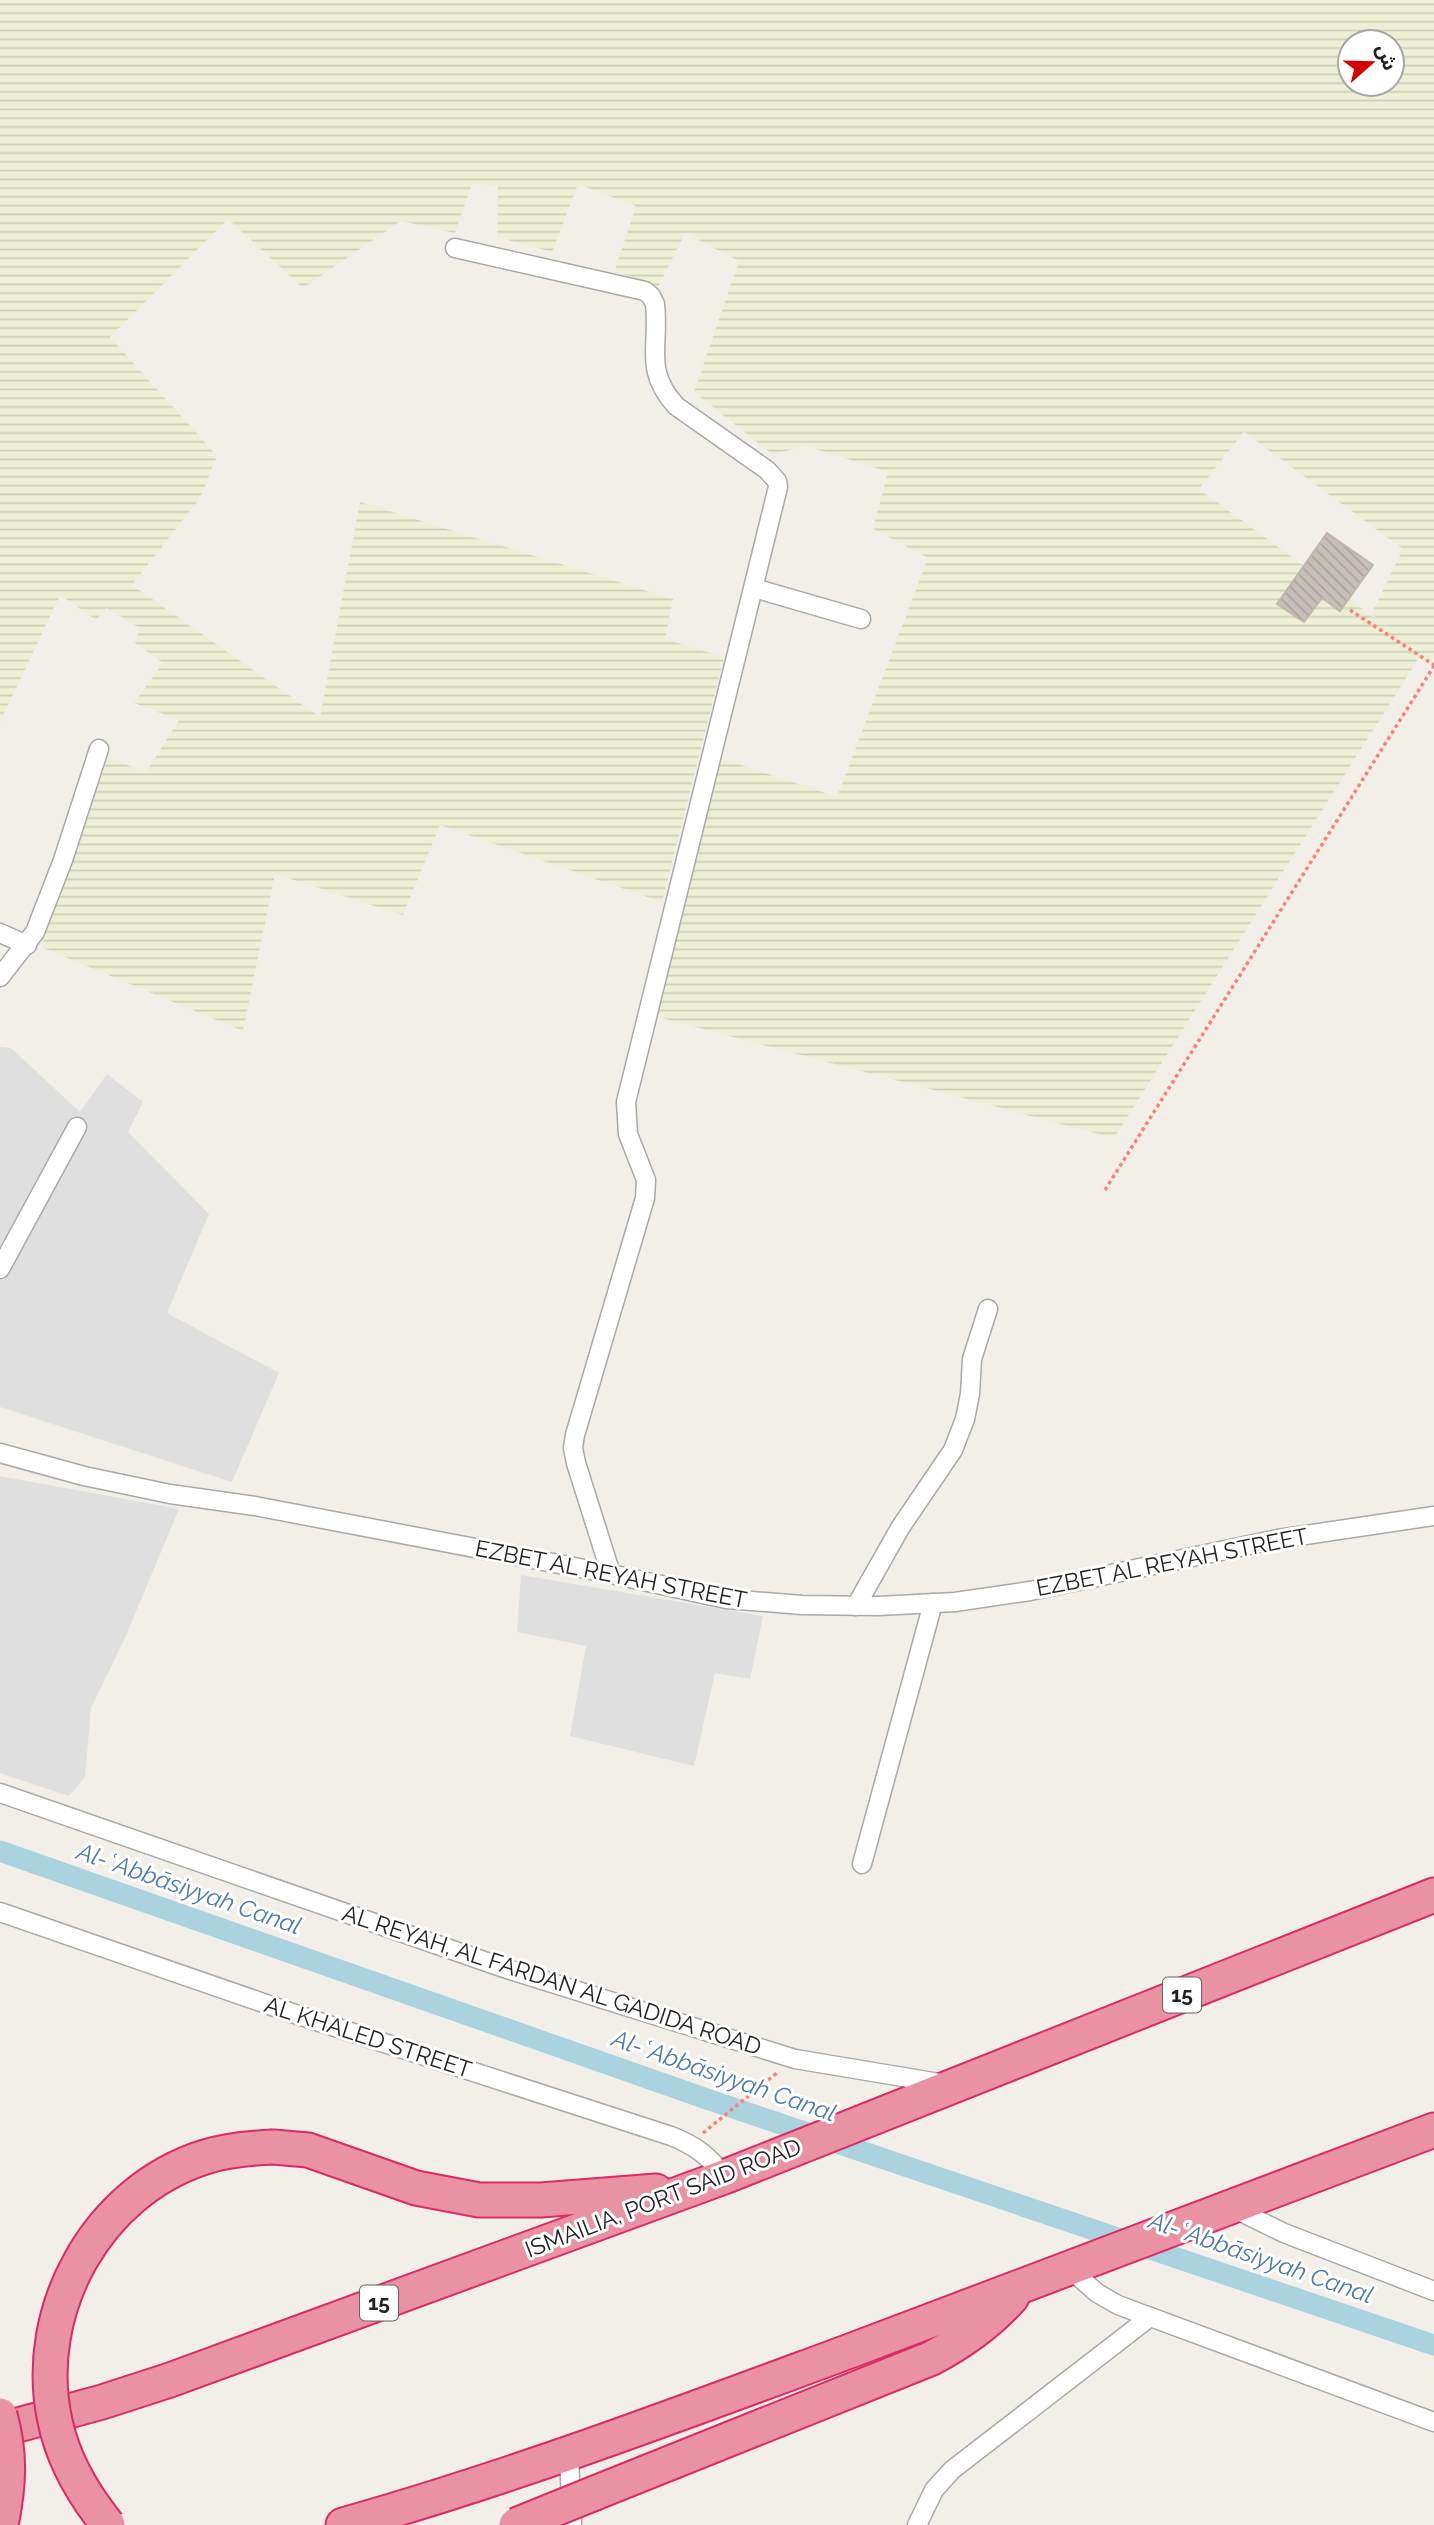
<svg xmlns="http://www.w3.org/2000/svg" width="1434" height="2525" font-family="Raleway,'Noto Sans Arabic',sans-serif">
<style>
.residential{fill:#e0dfdf}
.farmland{fill:url(#farmland-rules);fill-rule:evenodd}
.lines{fill:none;stroke-linecap:round;stroke-linejoin:round}
.canal{stroke:#aad3df;stroke-width:21}
.building{fill:url(#building-back-hatch);stroke:#c4b6ab;stroke-width:2}
.street-casing{stroke:#a9a9a9;stroke-width:21}
.highway-casing{stroke:#dc2a67;stroke-width:37}
.path{stroke:#fa8072;stroke-width:3.5;stroke-dasharray:3.5 3.5;stroke-linecap:butt}
.street{stroke:#fff;stroke-width:18}
.highway{stroke:#e892a2;stroke-width:33}
.highway-bridge-casing{stroke:#dc2a67;stroke-width:37;stroke-linecap:butt}
.highway-bridge{stroke:#e892a2;stroke-width:33}
.labels{text-anchor:middle;stroke-width:6;stroke-linejoin:round;paint-order:stroke}
.shield{fill:#fff;stroke:#646464;stroke-width:2}
.shield-label{font-size:21px;font-weight:bold;fill:#222}
.street-label{font-size:23px;fill:#222;stroke:#fff}
.water-label{font-size:24px;font-style:italic;fill:#4a7aab;stroke:#fff}
</style>
<defs>
<pattern id="farmland-rules" width="6" height="5" patternUnits="userSpaceOnUse" patternTransform="scale(1.75)"><rect width="6" height="5" fill="#eef0d5"/><path d="M0 2.5h6" fill="none" stroke="#ccceb7"/></pattern>
<pattern id="building-back-hatch" width="6" height="6" patternUnits="userSpaceOnUse" patternTransform="scale(1.75)"><rect width="6" height="6" fill="#c7bfb8"/><path d="M-1 5l2 2M0 0l6 6M5-1l2 2" fill="none" stroke="#aba49e"/></pattern>
</defs>
<rect width="100%" height="100%" fill="#f2efe9"/>
<g class="residential">
<polygon points="0,1047 11,1048 80,1112 107,1074 143,1102 128,1132 209,1214 167,1313 279,1373 232,1482 0,1407"/>
<polygon points="0,1476 179,1509 124,1640 91,1708 85,1777 69,1796 0,1773"/>
<polygon points="521,1575 763,1616 750,1679 715,1673 694,1766 570,1736 586,1646 517,1632"/>
</g>
<path class="farmland" d="M0,0H1434V655L1430,660L1422,653L1114,1138L650,1015L714,756L837,797L928,558L873,529L888,472L807,446L772,454L694,392L739,261L685,233L657,289L615,270L636,206L578,184L552,252L497,237L498,186L472,184L455,233L401,221L303,288L228,219L110,337L217,456L200,498L132,585L320,717L360,502L673,599L665,639L724,657L662,902L440,825L403,915L275,874L243,1031L41,947L108,758L146,772L179,720L134,703L163,663L135,643L140,628L106,608L96,620L60,595L0,722ZM1350,42H1392V84H1350ZM1244,432L1403,549L1371,614L1402,638L1199,489Z"/>
<g class="lines">
<polyline class="canal" points="0,1851 704,2098 1434,2345"/>
</g>
<polygon class="building" points="1327,533 1373,565 1340,611 1322,598 1304,622 1277,604"/>
<g class="lines">
<defs>
<g id="street">
<path d="M455,248L645,291L651,296L655,304C660,347 643,369 676,406L767,470L777,481L778,487L626,1102L628,1134L646,1180L645,1198L575,1435L573,1448L576,1463L611,1574"/>
<polyline points="754,588 861,619"/>
<polyline points="0,933 27,945"/>
<polyline points="0,977 35,932 63,860 99,749"/>
<polyline points="0,1269 77,1127"/>
<polyline points="0,1453 84,1476 170,1494 255,1506 611,1574 726,1599 802,1605 878,1606 955,1602 1030,1591 1278,1539 1434,1516"/>
<polyline points="856,1606 900,1528 953,1450 965,1419 970,1394 972,1359 988,1309"/>
<polyline points="0,1793 504,1968 795,2059 945,2084"/>
<polyline points="862,1864 933,1603"/>
<path d="M0,1912L298,2015L671,2136C694,2145 710,2156 724,2177"/>
<polyline points="1233,2208 1284,2233 1434,2291"/>
<polyline points="1070,2269 1097,2293 1118,2305 1434,2422"/>
<polyline points="569,2455 572,2525"/>
<polyline points="917,2525 934,2490 952,2470 1150,2317"/>
</g>
<g id="highway">
<polyline points="273,2147 308,2150 416,2188 479,2200 541,2200 656,2191"/>
<polyline points="0,2430 102,2402 170,2380 724,2177 1434,1895"/>
<path d="M595,2493L932,2358C962,2342 989,2323 1012,2297"/>
<path d="M343,2525C516,2476 682,2413 850,2351C1045,2278 1240,2205 1434,2130"/>
</g>
</defs>
<use href="#street" class="street-casing"/>
<use href="#highway" class="highway-casing"/>
<g class="path">
<polyline points="1350,610 1434,665"/>
<polyline points="1105,1190 1434,666"/>
<polyline points="703,2133 778,2072"/>
</g>
<use href="#street" class="street"/>
<use href="#highway" class="highway"/>
<defs>
<g id="highway-bridge">
<path d="M0,2415C11,2455 9,2485 1,2525"/>
<path d="M108,2525C83,2494 63,2460 55,2421C31,2311 97,2191 205,2157C227,2150 250,2148 273,2147"/>
<polyline points="516,2525 595,2493"/>
</g>
</defs>
<use href="#highway-bridge" class="highway-bridge-casing"/>
<use href="#highway-bridge" class="highway-bridge"/>
</g>
<g class="labels">
<g class="shield">
<rect x="1163" y="1977.5" width="38" height="35" rx="5"/>
<rect x="360" y="2285.5" width="38" height="35" rx="5"/>
</g>
<g class="shield-label">
<text x="1182" y="2002">15</text>
<text x="379" y="2310">15</text>
</g>
<g class="street-label">
<text transform="translate(1172 1562) rotate(-11)" y="8">EZBET AL REYAH STREET</text>
<text transform="translate(611 1574) rotate(11)" y="8">EZBET AL REYAH STREET</text>
<text transform="translate(552 1980) rotate(18)" y="8">AL REYAH, AL FARDAN AL GADIDA ROAD</text>
<text transform="translate(368 2037) rotate(18)" y="8">AL KHALED STREET</text>
<text transform="translate(663 2198) rotate(-21)" y="8">ISMAILIA, PORT SAID ROAD</text>
</g>
<g class="water-label">
<text transform="translate(189 1889) rotate(19)" y="8">Al-ʿAbbāsiyyah Canal</text>
<text transform="translate(724 2076) rotate(19)" y="8">Al-ʿAbbāsiyyah Canal</text>
<text transform="translate(1261 2258) rotate(19)" y="8">Al-ʿAbbāsiyyah Canal</text>
</g>
</g>
<g transform="translate(1371 63) rotate(70)"><circle r="33" fill="#ffffff" stroke="#a7a7a7" stroke-width="2"/>
<path d="M0-5L12 26L0 18L-12 26Z" fill="#d40000"/>
<text y="-10" font-size="19" font-weight="bold" text-anchor="middle" fill="#222222">ش</text>
</g>
</svg>
